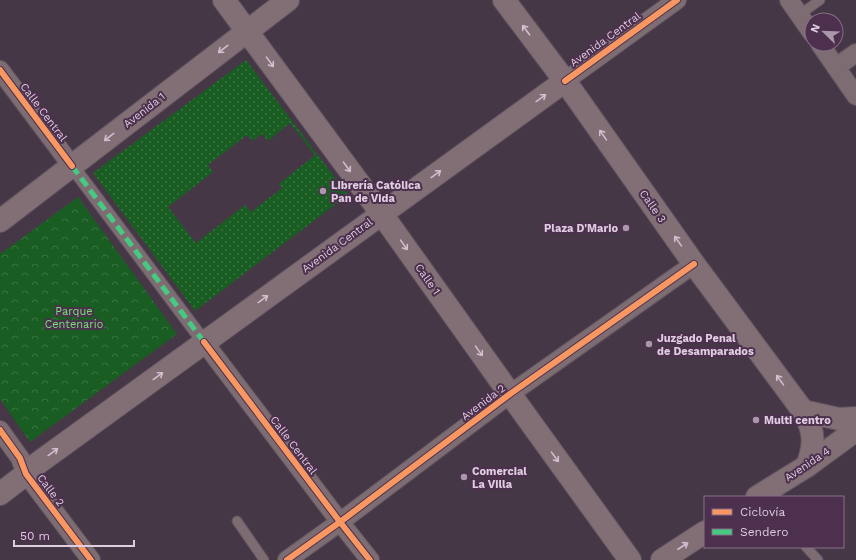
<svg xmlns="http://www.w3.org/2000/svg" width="856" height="560" font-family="'Work Sans',sans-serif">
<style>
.forest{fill:url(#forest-crowns)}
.garden{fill:url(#garden-dots);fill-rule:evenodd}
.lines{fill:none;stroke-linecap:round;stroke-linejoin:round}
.service-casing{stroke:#615461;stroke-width:11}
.pedestrian-casing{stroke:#615461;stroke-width:15}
.minor-casing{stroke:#615461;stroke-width:20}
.secondary-casing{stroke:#615461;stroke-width:24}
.service{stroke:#7d6d72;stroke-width:9}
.pedestrian{stroke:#7d6d72;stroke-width:13}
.minor{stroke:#7d6d72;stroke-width:18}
.secondary{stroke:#826e75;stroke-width:22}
.quiet{stroke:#46c982;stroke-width:5;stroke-dasharray:10 5;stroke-linecap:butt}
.cycleway-casing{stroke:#4c304e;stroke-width:8}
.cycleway{stroke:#f99763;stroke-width:6}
.oneway{stroke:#d1bfd0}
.poi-dot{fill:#a998aa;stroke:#4c304e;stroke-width:1.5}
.labels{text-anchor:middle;stroke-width:4;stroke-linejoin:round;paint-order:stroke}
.street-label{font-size:11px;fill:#dfcde0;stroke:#4c304e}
.poi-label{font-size:11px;font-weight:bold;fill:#dfcde0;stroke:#4c304e;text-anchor:start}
.park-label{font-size:11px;fill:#76e27a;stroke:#4c304e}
</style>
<defs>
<pattern id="forest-crowns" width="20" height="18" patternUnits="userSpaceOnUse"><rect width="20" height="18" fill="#195d22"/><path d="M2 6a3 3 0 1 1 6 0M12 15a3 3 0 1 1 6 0" fill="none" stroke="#3a7342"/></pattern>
<pattern id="garden-dots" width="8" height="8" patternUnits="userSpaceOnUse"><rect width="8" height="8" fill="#195d22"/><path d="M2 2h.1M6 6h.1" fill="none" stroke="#3a7342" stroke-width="1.8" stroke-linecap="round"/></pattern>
</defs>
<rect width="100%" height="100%" fill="#463747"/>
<polygon class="forest" points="78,197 177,334 30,442 0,399 0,254"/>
<path class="garden" d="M246,60L348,195L195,311L93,173ZM290,123L315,155L279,184L282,188L251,212L245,205L196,243L168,207L213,172L208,165L247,135L253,141L262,134L268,141Z"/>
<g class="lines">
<defs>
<g id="service">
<polyline points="799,15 820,0"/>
<polyline points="237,521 264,560"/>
<polyline points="806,547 818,560"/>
</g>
<polyline id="pedestrian" points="72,166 204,342"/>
<g id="minor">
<polyline points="789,0 812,33"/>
<polyline points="820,44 856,96"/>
<polyline points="836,67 856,53"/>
<polyline points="0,70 72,166"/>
<polyline points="565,81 677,0"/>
<polyline points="204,342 340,522 370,560"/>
<polyline points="0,430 20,458 26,474 91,560"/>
<polyline points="287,560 340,522 510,394 694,264"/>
</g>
<g id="secondary">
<polyline points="224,0 381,213 510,394 630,560"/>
<path d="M504,0L565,81L694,264L803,411C815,431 815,445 807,466"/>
<polyline points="0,221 288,0"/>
<polyline points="803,411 839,419 856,418"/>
<polyline points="0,494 26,474 34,466 565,81"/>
<polyline points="757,497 807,466 856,430"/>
<polyline points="662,560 705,532"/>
</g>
</defs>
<use href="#service" class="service-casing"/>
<use href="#pedestrian" class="pedestrian-casing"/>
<use href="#minor" class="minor-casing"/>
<use href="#secondary" class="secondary-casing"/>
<use href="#service" class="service"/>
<use href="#pedestrian" class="pedestrian"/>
<use href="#minor" class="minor"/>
<use href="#secondary" class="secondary"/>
<polyline class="quiet" points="72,166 204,342"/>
<defs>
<g id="cycleway">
<polyline points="0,70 72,166"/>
<polyline points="565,81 677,0"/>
<polyline points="204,342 340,522 370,560"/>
<polyline points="0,430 20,458 26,474 91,560"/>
<polyline points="287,560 340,522 510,394 694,264"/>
</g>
</defs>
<use href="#cycleway" class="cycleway-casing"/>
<use href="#cycleway" class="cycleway"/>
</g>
<defs><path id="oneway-shaft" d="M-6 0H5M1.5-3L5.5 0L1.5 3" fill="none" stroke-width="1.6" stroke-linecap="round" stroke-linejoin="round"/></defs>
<g class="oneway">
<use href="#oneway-shaft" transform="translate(526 30) rotate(-127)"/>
<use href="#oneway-shaft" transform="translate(223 49) rotate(142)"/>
<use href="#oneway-shaft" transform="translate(270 62) rotate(54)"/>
<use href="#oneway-shaft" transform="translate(541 98) rotate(-36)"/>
<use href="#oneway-shaft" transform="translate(603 135) rotate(-125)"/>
<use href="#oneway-shaft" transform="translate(109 137) rotate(142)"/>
<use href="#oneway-shaft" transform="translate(347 167) rotate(54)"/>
<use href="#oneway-shaft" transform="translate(436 174) rotate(-36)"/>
<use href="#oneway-shaft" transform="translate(678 241) rotate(-125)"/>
<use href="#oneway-shaft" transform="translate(404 245) rotate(55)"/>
<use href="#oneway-shaft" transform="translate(263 299) rotate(-36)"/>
<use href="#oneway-shaft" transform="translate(479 351) rotate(55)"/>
<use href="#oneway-shaft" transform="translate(158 376) rotate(-36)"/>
<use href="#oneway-shaft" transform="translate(780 380) rotate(-126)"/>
<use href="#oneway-shaft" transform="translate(53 452) rotate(-36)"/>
<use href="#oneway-shaft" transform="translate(555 457) rotate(54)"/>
<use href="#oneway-shaft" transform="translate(683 546) rotate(-33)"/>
</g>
<g class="poi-dot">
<circle cx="323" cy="191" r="4"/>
<circle cx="626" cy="228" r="4"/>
<circle cx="649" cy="344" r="4"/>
<circle cx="756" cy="420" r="4"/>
<circle cx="464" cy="477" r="4"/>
</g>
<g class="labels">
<g class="street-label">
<text transform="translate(605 39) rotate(-36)" y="4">Avenida Central</text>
<text transform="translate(144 110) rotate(-38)" y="4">Avenida 1</text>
<text transform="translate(44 112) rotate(53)" y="4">Calle Central</text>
<text transform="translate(653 206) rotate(55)" y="4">Calle 3</text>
<text transform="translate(337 245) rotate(-36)" y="4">Avenida Central</text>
<text transform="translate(428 279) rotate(55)" y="4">Calle 1</text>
<text transform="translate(483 402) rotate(-37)" y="4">Avenida 2</text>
<text transform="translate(294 445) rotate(53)" y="4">Calle Central</text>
<text transform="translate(807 464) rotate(-34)" y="4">Avenida 4</text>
<text transform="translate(51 490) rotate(53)" y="4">Calle 2</text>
</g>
<g class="poi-label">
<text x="331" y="189">Librería Católica<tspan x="331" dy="13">Pan de Vida</tspan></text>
<text x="618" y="232" text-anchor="end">Plaza D'Mario</text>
<text x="657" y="342">Juzgado Penal<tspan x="657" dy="13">de Desamparados</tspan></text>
<text x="764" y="424">Multi centro</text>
<text x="472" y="475">Comercial<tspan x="472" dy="13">La Villa</tspan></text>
</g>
<g class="park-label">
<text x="74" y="315">Parque<tspan x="74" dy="13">Centenario</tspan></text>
</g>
</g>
<rect x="704" y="496" width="140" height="52" fill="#4c304e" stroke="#876f88"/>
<rect x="712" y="509" width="20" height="6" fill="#f99763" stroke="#876f88"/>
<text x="740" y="516" font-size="12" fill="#dfcde0">Ciclovía</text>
<rect x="712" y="529" width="20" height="6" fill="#46c982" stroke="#876f88"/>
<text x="740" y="536" font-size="12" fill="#dfcde0">Sendero</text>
<g transform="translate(824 32) rotate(293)"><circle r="19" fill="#4c304e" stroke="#876f88"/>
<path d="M0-3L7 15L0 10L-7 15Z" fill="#a998aa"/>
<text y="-6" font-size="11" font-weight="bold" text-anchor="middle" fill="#dfcde0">N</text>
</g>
<path d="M14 540v6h120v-6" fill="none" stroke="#dfcde0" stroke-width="2"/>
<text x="20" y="540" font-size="12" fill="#dfcde0" stroke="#4c304e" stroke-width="3" paint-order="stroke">50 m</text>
</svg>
